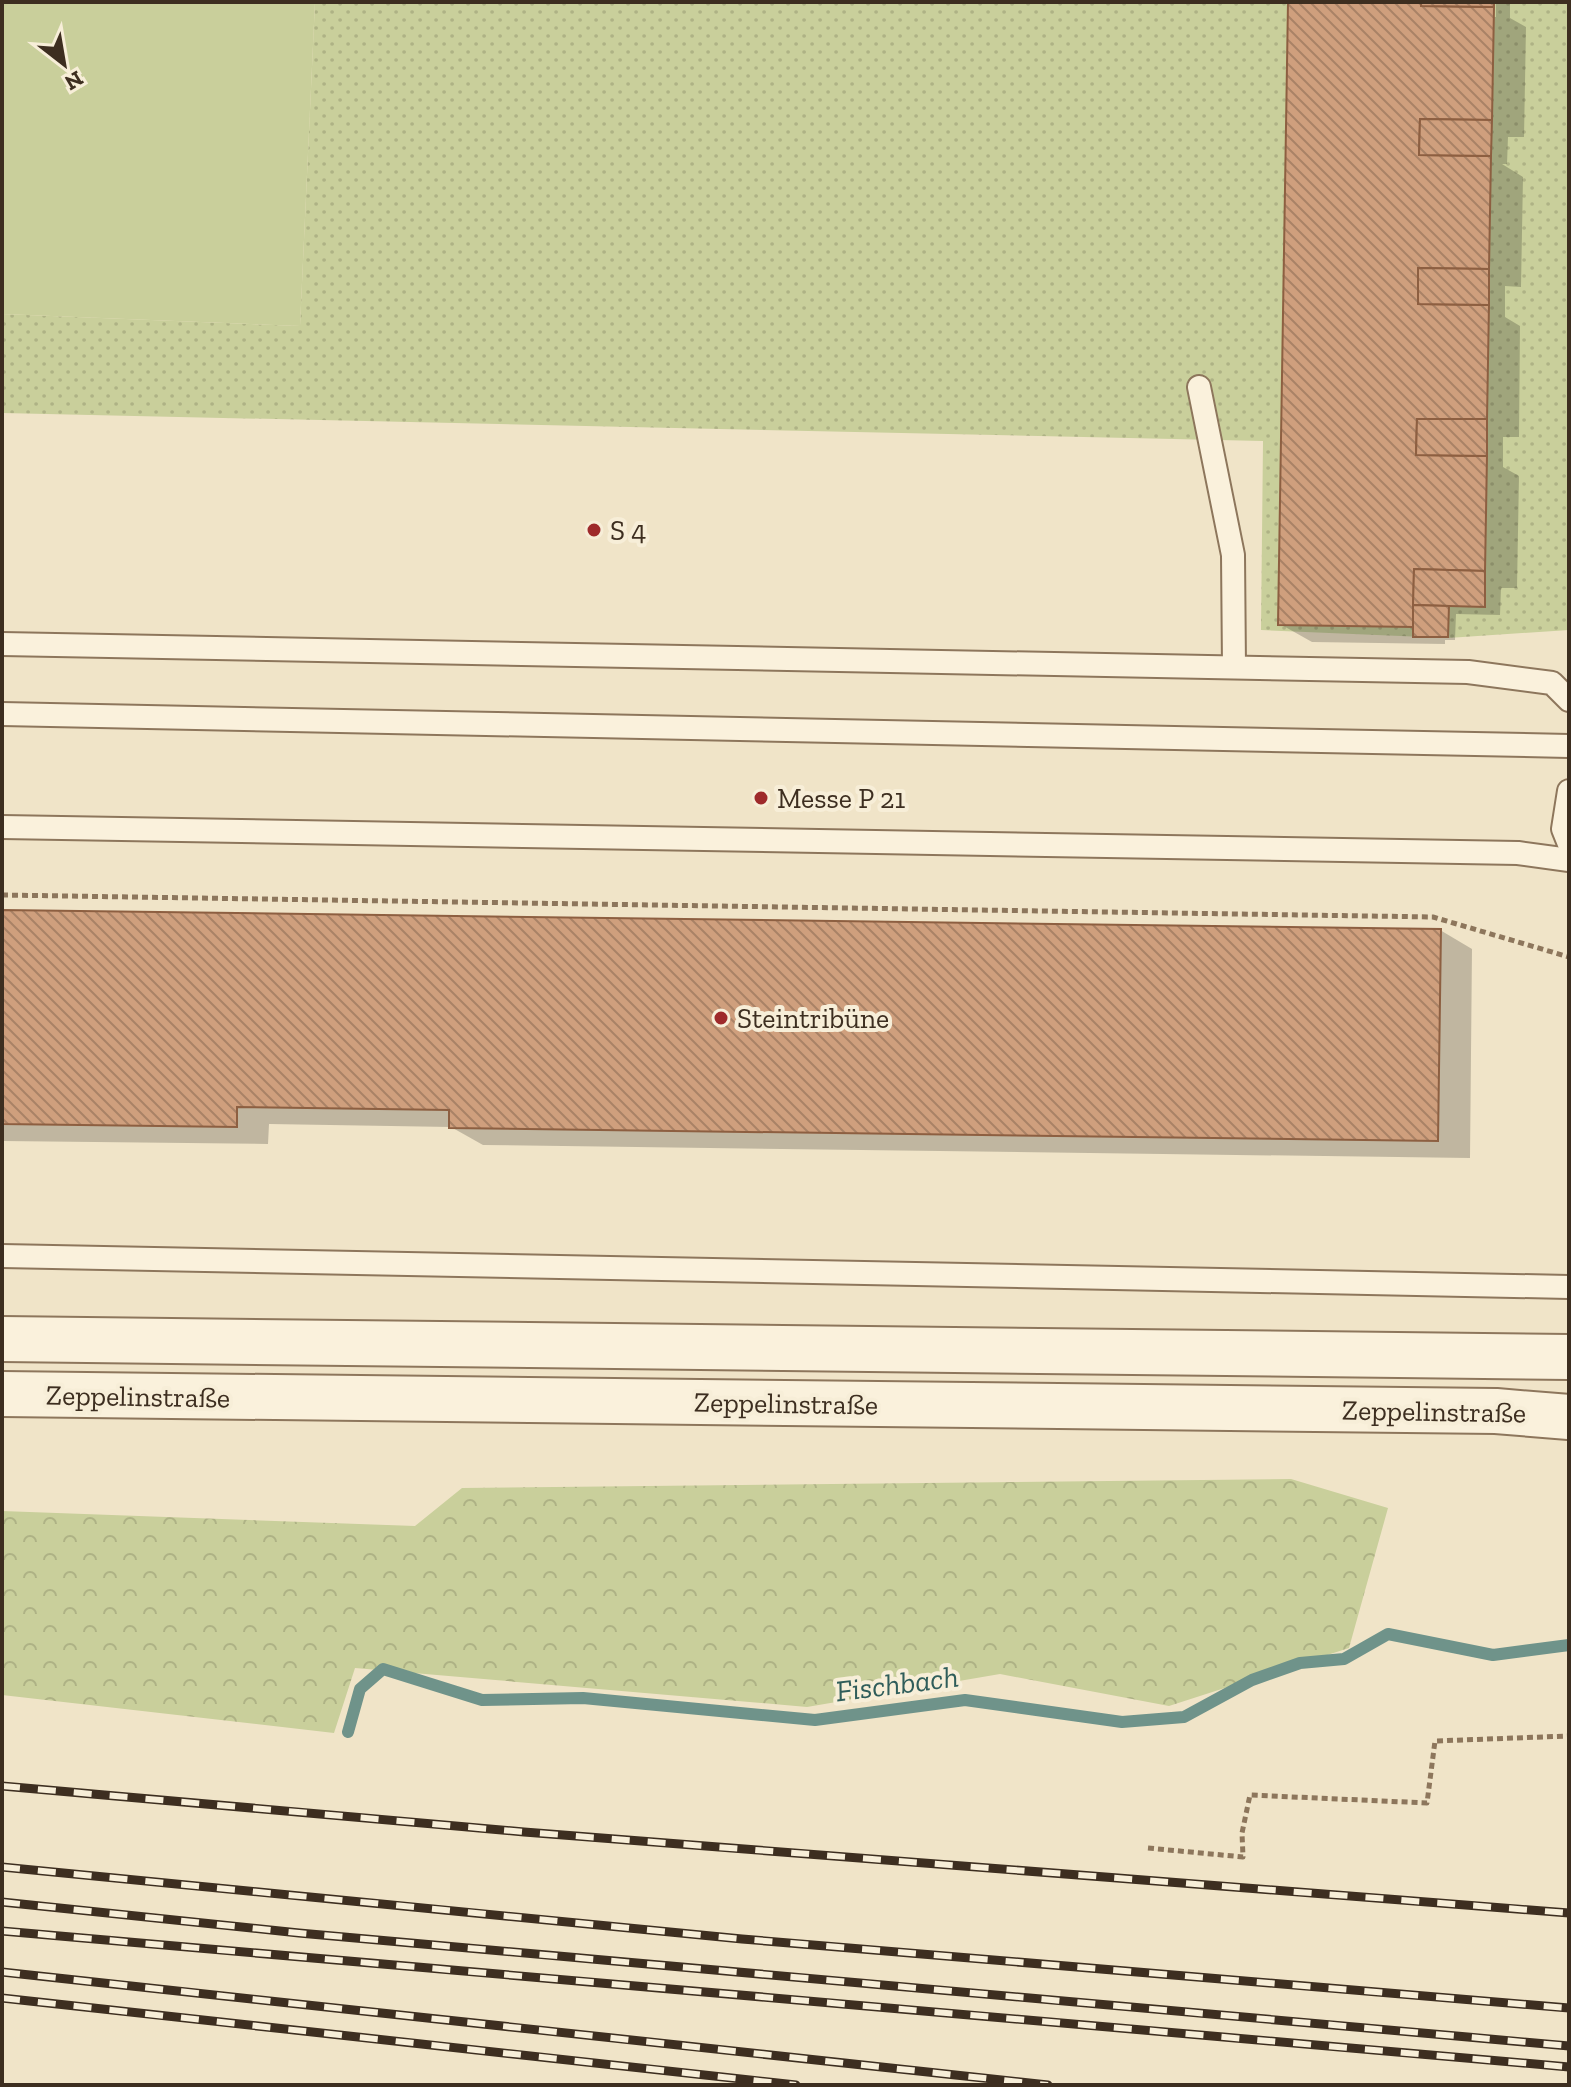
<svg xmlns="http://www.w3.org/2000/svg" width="1571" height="2087" font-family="'Zilla Slab',serif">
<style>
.grass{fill:url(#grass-dots)}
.forest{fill:url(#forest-crowns)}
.pitch{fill:#c9cf9b}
.shadow{fill:#0003}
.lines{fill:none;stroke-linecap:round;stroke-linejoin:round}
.stream{stroke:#6f938a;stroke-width:12}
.building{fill:url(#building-back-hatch);stroke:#8d5f41;stroke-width:2}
.lane-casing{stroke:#8d765c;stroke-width:26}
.street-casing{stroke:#8d765c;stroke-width:48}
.path{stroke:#8d765c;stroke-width:5;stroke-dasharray:6 4;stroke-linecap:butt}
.lane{stroke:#faf1dc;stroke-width:22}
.street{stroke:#faf1dc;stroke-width:44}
.rail-casing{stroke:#3d2e20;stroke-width:9}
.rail{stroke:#f7eed8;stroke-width:6;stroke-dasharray:18;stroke-linecap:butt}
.poi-dot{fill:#9e2a2b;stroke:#f7eed8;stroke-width:3}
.labels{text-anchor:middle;stroke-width:8;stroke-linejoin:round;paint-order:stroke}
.poi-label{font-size:28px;fill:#3d2e20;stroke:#f7eed8;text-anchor:start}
.street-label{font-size:28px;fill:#3d2e20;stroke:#f7eed8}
.water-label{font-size:30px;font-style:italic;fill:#2f5d5a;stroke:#f7eed8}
</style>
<defs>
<pattern id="grass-dots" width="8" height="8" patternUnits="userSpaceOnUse" patternTransform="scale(2)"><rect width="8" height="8" fill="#c9cf9b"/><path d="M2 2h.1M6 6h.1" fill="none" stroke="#aeb285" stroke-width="1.8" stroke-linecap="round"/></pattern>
<pattern id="forest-crowns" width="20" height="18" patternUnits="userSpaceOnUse" patternTransform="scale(2)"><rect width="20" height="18" fill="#c9cf9b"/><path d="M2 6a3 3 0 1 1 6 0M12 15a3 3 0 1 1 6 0" fill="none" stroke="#aeb285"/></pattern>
<pattern id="building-back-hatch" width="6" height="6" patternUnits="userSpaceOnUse" patternTransform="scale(2)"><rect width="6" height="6" fill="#cf9f7d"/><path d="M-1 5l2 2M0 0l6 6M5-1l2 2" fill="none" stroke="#a98266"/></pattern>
</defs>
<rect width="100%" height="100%" fill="#f0e4c8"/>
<polygon class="grass" points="315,2 1288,2 1278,625 1485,570 1487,456 1417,419 1487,419 1489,306 1418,268 1489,269 1491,157 1421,2 1569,2 1569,630 1448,638 1261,630 1263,441 2,413 2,314 300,326"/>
<polygon class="forest" points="1291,1479 1388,1508 1349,1648 1169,1706 1000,1674 807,1707 355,1668 334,1733 2,1695 2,1511 415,1526 462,1488"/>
<polygon class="pitch" points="2,2 315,2 300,326 2,314"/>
<g class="shadow">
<polygon points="1290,2 1492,2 1492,17 1496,17 1496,2 1510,2 1510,18 1526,27 1524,137 1508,137 1507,164 1502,164 1523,177 1521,287 1505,286 1505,317 1520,326 1519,437 1503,437 1503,467 1519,476 1517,588 1501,588 1500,615 1456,614 1455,640 1445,640 1445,644 1312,642 1280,624"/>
<polygon points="2,912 1440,930 1472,949 1470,1158 483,1145 451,1127 269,1124 268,1144 2,1141"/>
</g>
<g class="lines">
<polyline class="stream" points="348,1732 360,1689 383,1669 482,1700 583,1698 815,1720 965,1700 1122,1722 1184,1717 1252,1680 1300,1663 1344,1659 1388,1634 1493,1655 1569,1645"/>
</g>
<g class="building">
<polygon points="1288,2 1421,2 1421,6 1494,7 1492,120 1420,119 1419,155 1491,156 1489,269 1418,268 1418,304 1489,305 1487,419 1417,419 1416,455 1487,456 1485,571 1414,569 1413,627 1278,625"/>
<polygon points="1421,2 1494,2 1494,7 1421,6"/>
<polygon points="1420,119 1492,120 1491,156 1419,155"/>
<polygon points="1418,268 1489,269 1489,305 1418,304"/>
<polygon points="1417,419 1487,419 1487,456 1416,455"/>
<polygon points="1414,569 1485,571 1485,607 1413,605"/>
<polygon points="1413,605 1449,606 1448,637 1413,637"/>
<polygon points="2,910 1441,929 1438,1141 449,1128 449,1110 237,1107 237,1127 2,1124"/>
</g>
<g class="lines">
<defs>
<g id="lane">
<polyline points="1199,387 1233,555 1234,667"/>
<polyline points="2,644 1468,672 1552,683 1569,700"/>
<polyline points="2,714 1569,746"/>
<polyline points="1569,791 1563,829 1569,844"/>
<polyline points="2,827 1518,853 1569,860"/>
<polyline points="2,1256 1569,1287"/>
</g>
<g id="street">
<polyline points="2,1339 1569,1357"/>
<polyline points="2,1394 1496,1411 1569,1417"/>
</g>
</defs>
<use href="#lane" class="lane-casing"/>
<use href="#street" class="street-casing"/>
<g class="path">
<polyline points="2,895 1433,917 1569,957"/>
<polyline points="1148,1848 1243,1857 1242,1833 1250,1795 1427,1803 1435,1741 1569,1736"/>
</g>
<use href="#lane" class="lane"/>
<use href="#street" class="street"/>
<defs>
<g id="rail">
<polyline points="2,1786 524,1832 1569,1913"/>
<polyline points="2,1867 742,1939 1569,2008"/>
<polyline points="2,1902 299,1933 1569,2046"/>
<polyline points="2,1931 1569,2067"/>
<polyline points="2,1972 1048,2085"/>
<polyline points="2,1998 796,2085"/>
</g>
</defs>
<use href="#rail" class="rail-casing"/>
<use href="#rail" class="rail"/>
</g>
<g class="poi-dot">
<circle cx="594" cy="530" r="8"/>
<circle cx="761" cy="798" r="8"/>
<circle cx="721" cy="1018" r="8"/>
</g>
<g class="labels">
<g class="poi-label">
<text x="610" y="540">S 4</text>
<text x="777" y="808">Messe P 21</text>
<text x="737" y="1028">Steintribüne</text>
</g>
<g class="street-label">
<text transform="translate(138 1396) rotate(1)" y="10">Zeppelinstraße</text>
<text transform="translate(786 1403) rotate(1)" y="10">Zeppelinstraße</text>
<text transform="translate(1434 1411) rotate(1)" y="10">Zeppelinstraße</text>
</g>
<g class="water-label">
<text transform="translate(897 1684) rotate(-7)" y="10">Fischbach</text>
</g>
</g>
<rect width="1571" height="2087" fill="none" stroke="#3d2e20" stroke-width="8"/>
<g transform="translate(64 64) rotate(149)" stroke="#f7eed8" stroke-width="6" paint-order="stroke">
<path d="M0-6L14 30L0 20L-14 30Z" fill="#3d2e20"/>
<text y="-12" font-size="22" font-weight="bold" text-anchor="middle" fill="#3d2e20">N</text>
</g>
</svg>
